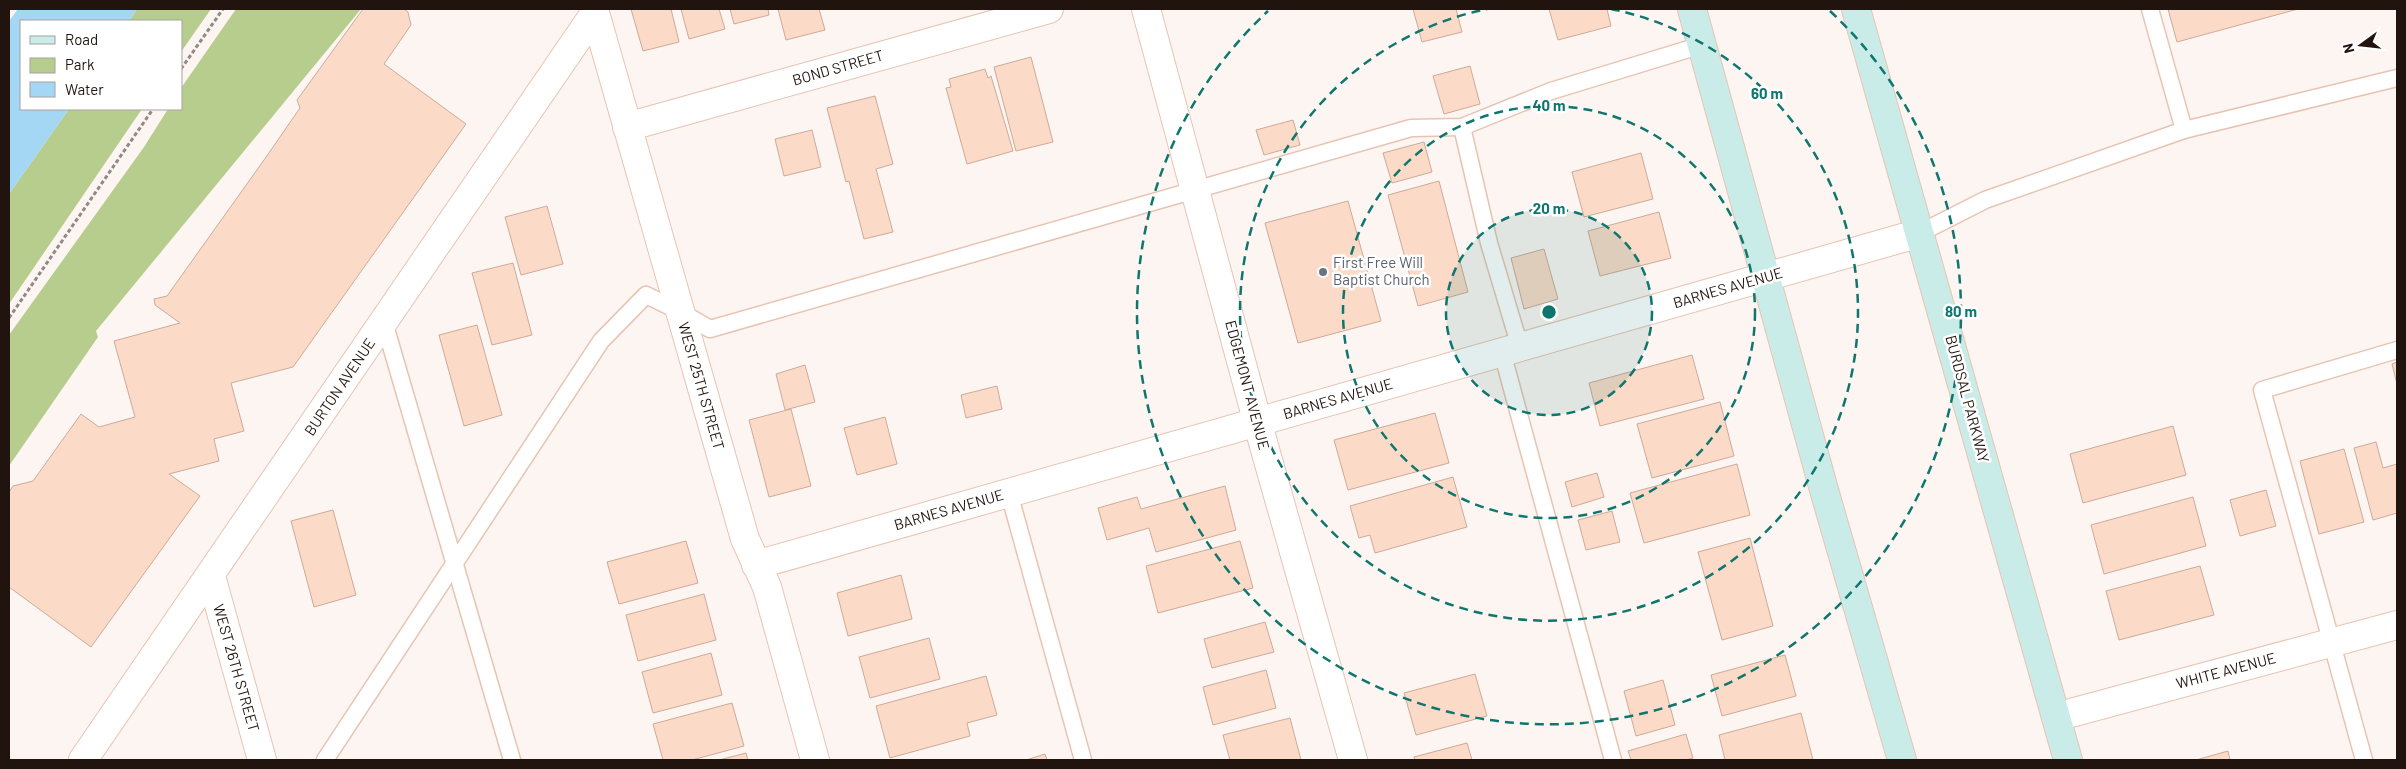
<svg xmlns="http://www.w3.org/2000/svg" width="2406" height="769" font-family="Barlow,sans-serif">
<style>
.green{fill:#b6cd8e}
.water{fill:#a3d7f4}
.building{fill:#fcdac8;stroke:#cdaa98}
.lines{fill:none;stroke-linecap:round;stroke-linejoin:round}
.lane-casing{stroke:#e7c4b2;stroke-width:19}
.street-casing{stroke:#e7c4b2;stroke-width:30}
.secondary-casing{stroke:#e7c4b2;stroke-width:30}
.path{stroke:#938884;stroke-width:3;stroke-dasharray:4 2.5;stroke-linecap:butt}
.lane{stroke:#fff;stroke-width:16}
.street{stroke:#fff;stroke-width:28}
.secondary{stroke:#c9ece9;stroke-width:28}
.ring{fill:none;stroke:#0f766e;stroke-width:2.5;stroke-dasharray:9 6}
.worship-dot{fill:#6b7280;stroke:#fff;stroke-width:2}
.labels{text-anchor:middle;stroke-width:5;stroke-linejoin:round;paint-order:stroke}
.street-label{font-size:15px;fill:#21140e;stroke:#fff}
.worship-label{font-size:15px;fill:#5b616d;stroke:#fff;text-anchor:start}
.centre{fill:#0f766e;stroke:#fff;stroke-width:2.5}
.ring-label{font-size:15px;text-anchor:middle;font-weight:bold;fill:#0f766e;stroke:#fff;stroke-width:5;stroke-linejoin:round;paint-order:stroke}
</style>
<rect width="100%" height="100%" fill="#fdf5f2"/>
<g class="green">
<polygon points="137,9 211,9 181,52 181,21 129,21"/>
<polygon points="236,9 361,9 96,331 98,337 9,466 9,335 144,147 168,109 181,109 181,88"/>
<polygon points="69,109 142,109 9,304 9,194"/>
</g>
<polygon class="water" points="18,9 137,9 129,21 21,21 21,109 69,109 9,194 9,21"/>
<g class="building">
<polygon points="363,9 404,9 408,12 411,25 384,64 466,124 293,367 231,383 244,431 214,439 219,461 169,474 200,496 91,647 9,587 9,492 13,486 33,481 81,414 99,427 135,417 114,341 180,323 155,305 154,299 167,296 264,160 300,108 297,100"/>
<polygon points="631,9 671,9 679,42 643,51"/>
<polygon points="681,9 719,9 725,29 689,39"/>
<polygon points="730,9 768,9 769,15 734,24"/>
<polygon points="778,9 819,9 825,30 786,40"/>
<polygon points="1413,9 1456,9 1462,32 1422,42"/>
<polygon points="1549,9 1607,9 1611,26 1558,40"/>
<polygon points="2168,9 2298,9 2177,42"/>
<polygon points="1031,57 1053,142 1016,151 994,67"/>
<polygon points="1470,66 1480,104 1444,114 1433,76"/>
<polygon points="985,69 988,78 991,76 1013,151 967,164 946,88 951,87 949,79"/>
<polygon points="875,96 893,164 876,169 893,232 864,239 849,181 846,182 827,108"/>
<polygon points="1293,120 1300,145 1264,155 1256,130"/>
<polygon points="812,130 821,167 784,176 775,139"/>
<polygon points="1424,142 1432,172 1392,183 1383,153"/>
<polygon points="1641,153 1653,199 1584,217 1572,172"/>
<polygon points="1439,181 1468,292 1418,306 1388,195"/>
<polygon points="1348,201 1381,321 1298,343 1265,223"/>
<polygon points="547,206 563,264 521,275 505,217"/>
<polygon points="1659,212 1671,258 1600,276 1588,231"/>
<polygon points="1544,249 1558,299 1524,309 1511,258"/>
<polygon points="513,263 532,335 492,345 472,273"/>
<polygon points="477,325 502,415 464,426 439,335"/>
<polygon points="1692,355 1704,399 1600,426 1589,383"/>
<polygon points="2397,362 2397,384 2392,364"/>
<polygon points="805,365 815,402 785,410 776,374"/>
<polygon points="997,386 1002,409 966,418 961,395"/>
<polygon points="1720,402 1734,456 1652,478 1637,424"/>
<polygon points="791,409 811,486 769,497 749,420"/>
<polygon points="1435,413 1449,463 1348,490 1334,440"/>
<polygon points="885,417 897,464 857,475 844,428"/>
<polygon points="2173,426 2186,475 2083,503 2070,454"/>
<polygon points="2376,442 2383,468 2397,464 2397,513 2373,520 2354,448"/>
<polygon points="2344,449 2364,522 2319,534 2300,461"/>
<polygon points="1737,464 1750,515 1644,543 1630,493"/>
<polygon points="1597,473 1604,497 1572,507 1565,482"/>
<polygon points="1453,477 1467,527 1375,553 1370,535 1359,538 1350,506"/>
<polygon points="1225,486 1236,530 1156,552 1149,528 1107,540 1098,508 1137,497 1141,509"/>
<polygon points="2266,490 2276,526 2240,536 2230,500"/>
<polygon points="2193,497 2206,546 2104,574 2091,525"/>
<polygon points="333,510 356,595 314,607 291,521"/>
<polygon points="1612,511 1620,542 1586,550 1578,520"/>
<polygon points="1750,538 1773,626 1722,640 1698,552"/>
<polygon points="686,541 698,583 619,604 607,562"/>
<polygon points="1240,541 1253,588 1158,613 1146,566"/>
<polygon points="2200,566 2214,615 2119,640 2106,591"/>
<polygon points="901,575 912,619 848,636 837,593"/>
<polygon points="704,594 716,640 638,661 626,615"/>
<polygon points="1265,622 1274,652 1212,668 1204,639"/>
<polygon points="929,638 940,679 870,698 859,657"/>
<polygon points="711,653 722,695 653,713 642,672"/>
<polygon points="1785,655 1796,696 1722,716 1711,675"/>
<polygon points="1266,670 1276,708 1213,725 1203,687"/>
<polygon points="1475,674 1487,716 1416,735 1404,693"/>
<polygon points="986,676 997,715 967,723 970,736 890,758 876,706"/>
<polygon points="1663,680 1675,725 1636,736 1624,691"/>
<polygon points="732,703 744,746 692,760 663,760 653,724"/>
<polygon points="1801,713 1813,760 1725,760 1719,735"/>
<polygon points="1290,718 1301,760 1230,760 1223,735"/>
<polygon points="1686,734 1693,758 1685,760 1631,760 1628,751"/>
<polygon points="1467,743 1472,760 1415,760 1414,757"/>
<polygon points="2228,751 2230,760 2196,760"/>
<polygon points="746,753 748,760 719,760"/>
<polygon points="1045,754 1047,760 1026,760"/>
</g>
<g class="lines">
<defs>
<g id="lane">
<polyline points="2150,9 2184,130"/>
<polyline points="1462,127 1489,243 1520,347"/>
<polyline points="1920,233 1985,200 2184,130 2397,78"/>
<polyline points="384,322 512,760"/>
<polyline points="1502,352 1613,760"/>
<polyline points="1009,493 1083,760"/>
<polyline points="325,760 601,341 646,295 679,311 710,329 1411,128 1462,127 1551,91 1702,45"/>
<polyline points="2364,760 2262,390 2397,350"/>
</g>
<g id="street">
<polyline points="594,9 745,539 767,587 815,760"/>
<polyline points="1146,9 1264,446 1353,760"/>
<polyline points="627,127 1049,9"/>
<polyline points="756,565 1920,233"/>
<polyline points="211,576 262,760"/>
<polyline points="2056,717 2397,625"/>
<polyline points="83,760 595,13"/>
</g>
<g id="secondary">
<polyline points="1692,9 1824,490 1902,760"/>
<polyline points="1856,9 2068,760"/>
</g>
</defs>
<use href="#lane" class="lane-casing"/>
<use href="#street" class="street-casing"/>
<use href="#secondary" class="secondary-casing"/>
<g class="path">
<polyline points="181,69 223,9"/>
<polyline points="9,318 153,109"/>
</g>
<use href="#lane" class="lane"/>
<use href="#street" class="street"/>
<use href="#secondary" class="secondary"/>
</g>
<circle cx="1549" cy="312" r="103" fill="#0f766e" fill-opacity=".12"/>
<g class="ring">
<circle cx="1549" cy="312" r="103"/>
<circle cx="1549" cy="312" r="206"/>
<path d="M1611 9A309 309 0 1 1 1487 9"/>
<path d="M1830 11A412 412 0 1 1 1268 11"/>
</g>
<circle class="worship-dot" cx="1323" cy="272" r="5"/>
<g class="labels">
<g class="street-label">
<text transform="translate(838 68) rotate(-16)" y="5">BOND STREET</text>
<text transform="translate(1728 288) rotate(-16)" y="5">BARNES AVENUE</text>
<text transform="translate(1247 385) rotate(75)" y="5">EDGEMONT AVENUE</text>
<text transform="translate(701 386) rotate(74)" y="5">WEST 25TH STREET</text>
<text transform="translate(340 387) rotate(-56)" y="5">BURTON AVENUE</text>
<text transform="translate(1338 399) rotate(-16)" y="5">BARNES AVENUE</text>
<text transform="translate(1967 399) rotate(75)" y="5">BURDSAL PARKWAY</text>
<text transform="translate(949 510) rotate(-16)" y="5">BARNES AVENUE</text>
<text transform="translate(236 668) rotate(74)" y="5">WEST 26TH STREET</text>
<text transform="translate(2226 671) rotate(-15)" y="5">WHITE AVENUE</text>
</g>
<g class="worship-label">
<text x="1333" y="268">First Free Will<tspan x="1333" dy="17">Baptist Church</tspan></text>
</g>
</g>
<circle cx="1549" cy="312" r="8" class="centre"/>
<g class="ring-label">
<text x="1767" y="99">60 m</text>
<text x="1549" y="111">40 m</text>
<text x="1549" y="214">20 m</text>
<text x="1961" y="317">80 m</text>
</g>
<rect width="2406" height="769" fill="none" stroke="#21140e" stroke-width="20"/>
<rect x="20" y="20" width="162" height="90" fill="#ffffff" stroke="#a6a19f"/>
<rect x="30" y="36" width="25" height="8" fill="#c9ece9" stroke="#a6a19f"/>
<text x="65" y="45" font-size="15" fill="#21140e">Road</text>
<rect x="30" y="58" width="25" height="15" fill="#b6cd8e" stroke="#a6a19f"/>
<text x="65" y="70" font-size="15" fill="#21140e">Park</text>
<rect x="30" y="82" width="25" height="15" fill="#a3d7f4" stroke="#a6a19f"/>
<text x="65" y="95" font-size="15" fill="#21140e">Water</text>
<g transform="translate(2361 45) rotate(255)" stroke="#ffffff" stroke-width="4" paint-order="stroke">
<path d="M0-4L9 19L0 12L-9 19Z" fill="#21140e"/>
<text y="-8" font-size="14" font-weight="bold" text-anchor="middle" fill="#21140e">N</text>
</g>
</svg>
